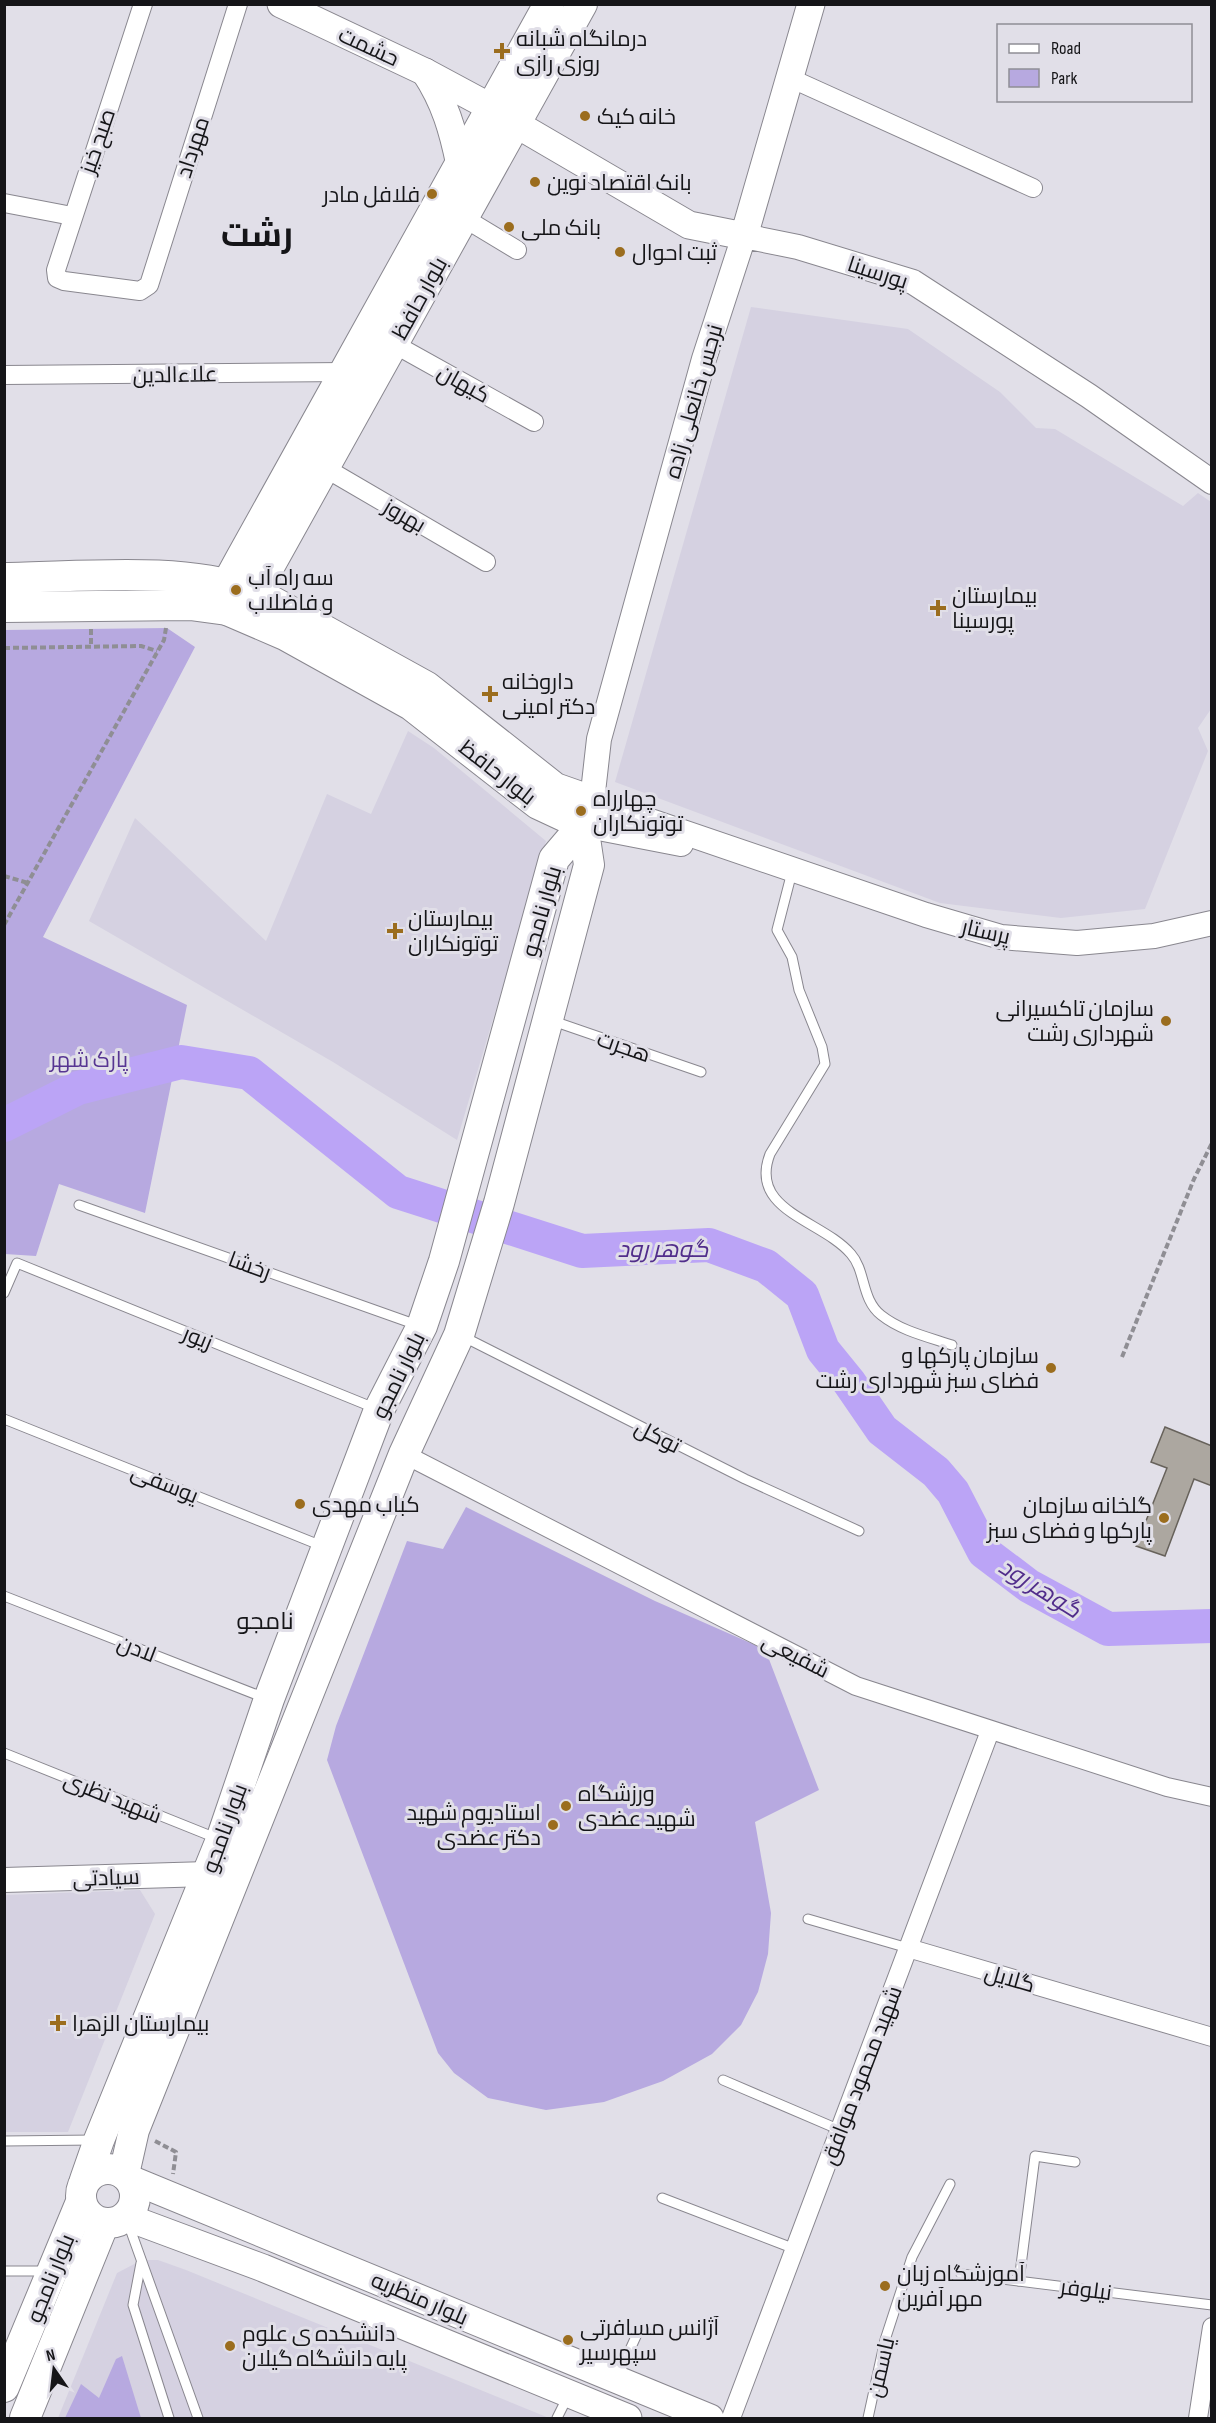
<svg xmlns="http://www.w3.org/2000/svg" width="1216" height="2423" font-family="'Sofia Sans Condensed',Cairo,sans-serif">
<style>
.built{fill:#d5d1e1}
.green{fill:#b7a9e0}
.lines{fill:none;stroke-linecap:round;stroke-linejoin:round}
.river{stroke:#bba4f6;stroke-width:34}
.building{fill:#aca7a0;stroke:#67625b;stroke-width:1.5}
.service-casing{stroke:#89878f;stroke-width:11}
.minor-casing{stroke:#89878f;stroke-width:20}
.tertiary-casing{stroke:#89878f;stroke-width:26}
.secondary-casing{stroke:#89878f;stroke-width:29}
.primary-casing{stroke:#89878f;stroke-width:32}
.path{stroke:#8f8e94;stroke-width:4;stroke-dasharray:6 3;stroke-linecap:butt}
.service{stroke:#fff;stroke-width:9}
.minor{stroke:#fff;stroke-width:18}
.tertiary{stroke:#fff;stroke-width:24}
.secondary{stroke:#fff;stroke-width:27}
.primary{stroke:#fff;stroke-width:30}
.poi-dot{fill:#9b6d1e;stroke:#e1dfe8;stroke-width:2}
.labels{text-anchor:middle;stroke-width:6;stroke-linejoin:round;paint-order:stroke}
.poi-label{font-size:22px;fill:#151518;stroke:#e1dfe8;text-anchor:start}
.street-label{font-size:22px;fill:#151518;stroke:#e1dfe8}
.park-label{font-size:22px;fill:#573592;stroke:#e1dfe8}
.water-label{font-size:24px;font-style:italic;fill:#512d8b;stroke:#e1dfe8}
.neighbourhood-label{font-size:24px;fill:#151518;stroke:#e1dfe8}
.town-label{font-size:34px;font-weight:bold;fill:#151518;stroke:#e1dfe8}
</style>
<rect width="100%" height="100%" fill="#e1dfe8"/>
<g class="built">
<polygon points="751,307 908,329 1000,392 1036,428 1055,429 1183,506 1198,493 1211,502 1211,709 1198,728 1208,751 1145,909 1061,918 940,903 615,782"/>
<polygon points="408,731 434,748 546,841 457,1140 333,1062 89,921 135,818 266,941 327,794 371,814"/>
<polygon points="140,1890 155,1914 68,2132 5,2132 5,1895"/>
<polygon points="142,2260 158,2260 186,2270 549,2418 58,2418 117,2273"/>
</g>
<g class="green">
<polygon points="167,628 195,647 43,937 187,1005 145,1213 59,1184 36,1256 5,1254 5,630"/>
<polygon points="466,1507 655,1601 755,1645 767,1654 819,1790 755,1822 771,1913 768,1954 758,1992 741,2025 712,2054 663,2081 604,2102 546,2110 488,2098 454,2073 438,2053 327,1760 336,1726 407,1541 443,1549"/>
<polygon points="122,2356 141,2418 65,2418 81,2384 99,2398 116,2359"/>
</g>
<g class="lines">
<polyline class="river" points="4,1125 78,1088 181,1062 249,1073 398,1192 582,1251 709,1245 766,1266 802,1295 823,1350 849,1382 882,1430 936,1472 953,1492 984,1552 1029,1586 1108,1629 1212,1626"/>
</g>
<polygon class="building" points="1165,1427 1212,1446 1212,1486 1194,1479 1165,1556 1136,1546 1167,1468 1151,1462"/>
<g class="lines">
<defs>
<g id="service">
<path d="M792,872L777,930L792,957L799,990L822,1047L825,1064L770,1154C748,1211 822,1220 851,1254C866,1271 861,1299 881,1315C901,1331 928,1337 952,1345"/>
<polyline points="553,1021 701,1072"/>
<polyline points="79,1205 417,1325"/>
<polyline points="4,1293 17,1263 377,1409"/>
<polyline points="462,1336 745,1479 859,1531"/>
<polyline points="4,1419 322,1546"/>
<polyline points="4,1596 265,1698"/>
<polyline points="4,1753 216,1838"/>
<polyline points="808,1919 908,1948"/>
<polyline points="723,2080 840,2130"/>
<polyline points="4,2141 95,2140"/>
<polyline points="662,2198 795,2249"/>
<polyline points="128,2223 198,2418"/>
<polyline points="141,2263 133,2305 169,2418"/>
<polyline points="4,2271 47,2271"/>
<polyline points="961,2274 1212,2305"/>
<polyline points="1019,2281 1035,2156 1075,2162"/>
<polyline points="617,2378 638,2332"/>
<polyline points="557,2418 568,2396"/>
<polyline points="868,2418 885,2340 912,2257 950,2184"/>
</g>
<g id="minor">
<polyline points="143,4 56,270 57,278 64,281 140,291 149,285 238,4"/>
<polyline points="790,78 1033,188"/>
<polyline points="4,203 72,216"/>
<polyline points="464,218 517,250"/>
<polyline points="394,344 534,422"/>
<polyline points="4,375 346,372"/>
<polyline points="325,468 486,562"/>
<polyline points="404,1454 856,1686 1167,1787 1212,1797"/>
<polyline points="908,1948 1212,2037"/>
<polyline points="731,2418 990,1731"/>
<polyline points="1198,2418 1212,2327"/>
</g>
<g id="tertiary">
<polyline points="1212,482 1089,396 913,282 798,247 744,236 704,359 599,739 592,801 926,915 1001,937 1077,943 1154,936 1212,923"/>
<polyline points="583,825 681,844"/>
<polyline points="4,1880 208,1874"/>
</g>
<g id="secondary">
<polyline points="281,4 425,72 492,108"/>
<path d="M425,72C445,102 453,131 460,165"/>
<polyline points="516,124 689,225 744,236 811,4"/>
<polyline points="130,2179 710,2418"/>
<polyline points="126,2217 263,2268 628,2418"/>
</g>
<g id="primary">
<path d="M4,578C85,577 179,566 255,592L427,687L555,788L592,801L583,825L554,859L444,1261L422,1326L379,1410L269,1699L221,1840L99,2140L85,2180"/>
<polyline points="227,602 228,582 240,560 549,4"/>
<polyline points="4,607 190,605 227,610 285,635 411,705 538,804 583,825"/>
<polyline points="227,610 255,592 582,4"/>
<circle cx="108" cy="2196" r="27"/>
<polyline points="124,2174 134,2130 404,1454 459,1335 499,1203 589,865 583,825"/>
<polyline points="4,2387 81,2202"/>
<polyline points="25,2418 104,2223"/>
</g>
</defs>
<use href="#service" class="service-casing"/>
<use href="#minor" class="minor-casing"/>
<use href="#tertiary" class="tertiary-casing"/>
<use href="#secondary" class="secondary-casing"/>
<use href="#primary" class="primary-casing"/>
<g class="path">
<polyline points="91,629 91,647"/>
<polyline points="4,648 141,646 157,651"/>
<polyline points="4,876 28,883"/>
<polyline points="4,925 164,640 166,628"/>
<polyline points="1122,1357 1194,1179 1212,1143"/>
<polyline points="155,2141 176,2152 173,2174"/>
</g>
<use href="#service" class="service"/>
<use href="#minor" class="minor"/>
<use href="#tertiary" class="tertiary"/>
<use href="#secondary" class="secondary"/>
<use href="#primary" class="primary"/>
</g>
<g class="poi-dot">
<path d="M499 42h6v6h6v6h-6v6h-6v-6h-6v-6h6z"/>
<circle cx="585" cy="116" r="6"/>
<circle cx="535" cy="182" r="6"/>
<circle cx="432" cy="194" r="6"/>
<circle cx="509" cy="227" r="6"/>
<circle cx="620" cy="252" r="6"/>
<circle cx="236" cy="590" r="6"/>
<path d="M935 599h6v6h6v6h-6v6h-6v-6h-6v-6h6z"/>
<path d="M487 685h6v6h6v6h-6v6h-6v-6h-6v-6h6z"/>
<circle cx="581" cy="811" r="6"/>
<path d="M392 922h6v6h6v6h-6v6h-6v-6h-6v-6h6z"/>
<circle cx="1166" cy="1021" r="6"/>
<circle cx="1051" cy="1368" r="6"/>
<circle cx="300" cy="1504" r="6"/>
<circle cx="1164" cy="1518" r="6"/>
<circle cx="566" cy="1806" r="6"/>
<circle cx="553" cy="1825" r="6"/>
<path d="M55 2014h6v6h6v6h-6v6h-6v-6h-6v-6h6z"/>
<circle cx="885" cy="2286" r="6"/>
<circle cx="568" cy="2340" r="6"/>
<circle cx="230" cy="2346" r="6"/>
</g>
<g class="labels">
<g class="poi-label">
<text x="516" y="46">درمانگاه شبانه<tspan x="516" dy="25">روزی رازی</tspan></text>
<text x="597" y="124">خانه کیک</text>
<text x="547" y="190">بانک اقتصاد نوین</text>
<text x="420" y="202" text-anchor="end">فلافل مادر</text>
<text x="521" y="235">بانک ملی</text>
<text x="632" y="260">ثبت احوال</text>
<text x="248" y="585">سه راه آب<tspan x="248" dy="25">و فاضلاب</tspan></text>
<text x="952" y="603">بیمارستان<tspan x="952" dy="25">پورسینا</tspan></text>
<text x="502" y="689">داروخانه<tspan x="502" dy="25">دکتر امینی</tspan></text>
<text x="593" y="806">چهارراه<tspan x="593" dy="25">توتونکاران</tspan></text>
<text x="408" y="926">بیمارستان<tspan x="408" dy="25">توتونکاران</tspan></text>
<text x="1154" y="1016" text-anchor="end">سازمان تاکسیرانی<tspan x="1154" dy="25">شهرداری رشت</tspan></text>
<text x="1039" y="1363" text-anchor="end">سازمان پارکها و<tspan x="1039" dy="25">فضای سبز شهرداری رشت</tspan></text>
<text x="312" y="1512">کباب مهدی</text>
<text x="1152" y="1513" text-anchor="end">گلخانه سازمان<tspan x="1152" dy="25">پارکها و فضای سبز</tspan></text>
<text x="578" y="1801">ورزشگاه<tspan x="578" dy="25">شهید عضدی</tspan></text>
<text x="541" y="1820" text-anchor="end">استادیوم شهید<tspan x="541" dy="25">دکتر عضدی</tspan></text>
<text x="72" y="2031">بیمارستان الزهرا</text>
<text x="897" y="2281">آموزشگاه زبان<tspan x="897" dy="25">مهر آفرین</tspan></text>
<text x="580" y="2335">آژانس مسافرتی<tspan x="580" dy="25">سپهرسیر</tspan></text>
<text x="242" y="2341">دانشکده ی علوم<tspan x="242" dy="25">پایه دانشگاه گیلان</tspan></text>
</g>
<g class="street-label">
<text transform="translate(369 46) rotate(25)" y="8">حشمت</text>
<text transform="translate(97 141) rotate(-71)" y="8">صبح خیز</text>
<text transform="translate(192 147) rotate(-72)" y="8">مهرداد</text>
<text transform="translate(878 272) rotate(18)" y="8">پورسینا</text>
<text transform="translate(419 298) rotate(-61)" y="8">بلوار حافظ</text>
<text transform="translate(175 374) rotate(-1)" y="8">علاءالدین</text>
<text transform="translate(464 383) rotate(29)" y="8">کیهان</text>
<text transform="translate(693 401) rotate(-74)" y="8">نرجس خانعلی زاده</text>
<text transform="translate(405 515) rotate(30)" y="8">بهروز</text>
<text transform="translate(498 772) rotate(38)" y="8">بلوار حافظ</text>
<text transform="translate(541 911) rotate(-74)" y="8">بلوار نامجو</text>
<text transform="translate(986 931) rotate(13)" y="8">پرستار</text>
<text transform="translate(624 1046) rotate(19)" y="8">هجرت</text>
<text transform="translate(250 1265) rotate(20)" y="8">رخشا</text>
<text transform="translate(198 1337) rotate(22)" y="8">زیور</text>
<text transform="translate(398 1375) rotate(-64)" y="8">بلوار نامجو</text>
<text transform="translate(658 1436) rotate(27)" y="8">توکل</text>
<text transform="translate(165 1483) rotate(22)" y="8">یوسفی</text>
<text transform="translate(137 1648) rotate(21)" y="8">لادن</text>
<text transform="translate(796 1655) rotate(27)" y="8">شفیعی</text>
<text transform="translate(113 1797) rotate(22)" y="8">شهید نظری</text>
<text transform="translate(224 1828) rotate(-70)" y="8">بلوار نامجو</text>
<text transform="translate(106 1877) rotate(-2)" y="8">سیادتی</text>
<text transform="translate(1010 1978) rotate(16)" y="8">گلایل</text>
<text transform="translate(861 2075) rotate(-69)" y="8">شهید محمود موافق</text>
<text transform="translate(50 2278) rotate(-68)" y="8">بلوار نامجو</text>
<text transform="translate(1086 2289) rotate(7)" y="8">نیلوفر</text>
<text transform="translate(420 2298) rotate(23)" y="8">بلوار منظریه</text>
<text transform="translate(880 2367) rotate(-77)" y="8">یاسمن</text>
</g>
<g class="park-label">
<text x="89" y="1067">پارک شهر</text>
</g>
<g class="water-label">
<text x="663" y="1257">گوهر رود</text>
<text transform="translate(1040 1588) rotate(32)" y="8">گوهر رود</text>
</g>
<g class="neighbourhood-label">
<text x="265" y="1629">نامجو</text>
</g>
<g class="town-label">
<text x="257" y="246">رشت</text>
</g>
</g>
<rect width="1216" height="2423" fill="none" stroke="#151518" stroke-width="12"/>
<rect x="997" y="24" width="195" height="78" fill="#e1dfe8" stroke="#8f8e95" stroke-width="1.5"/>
<rect x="1009" y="44" width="30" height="9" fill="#ffffff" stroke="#8f8e95" stroke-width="1.5"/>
<text x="1051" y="54" font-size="18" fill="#151518">Road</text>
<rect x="1009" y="69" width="30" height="18" fill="#b7a9e0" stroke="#8f8e95" stroke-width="1.5"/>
<text x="1051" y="84" font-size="18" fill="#151518">Park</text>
<g transform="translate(54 2369) rotate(346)" stroke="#e1dfe8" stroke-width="4.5" paint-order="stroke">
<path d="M0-4.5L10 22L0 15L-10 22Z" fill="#151518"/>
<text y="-9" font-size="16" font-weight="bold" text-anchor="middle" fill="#151518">N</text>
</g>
</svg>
